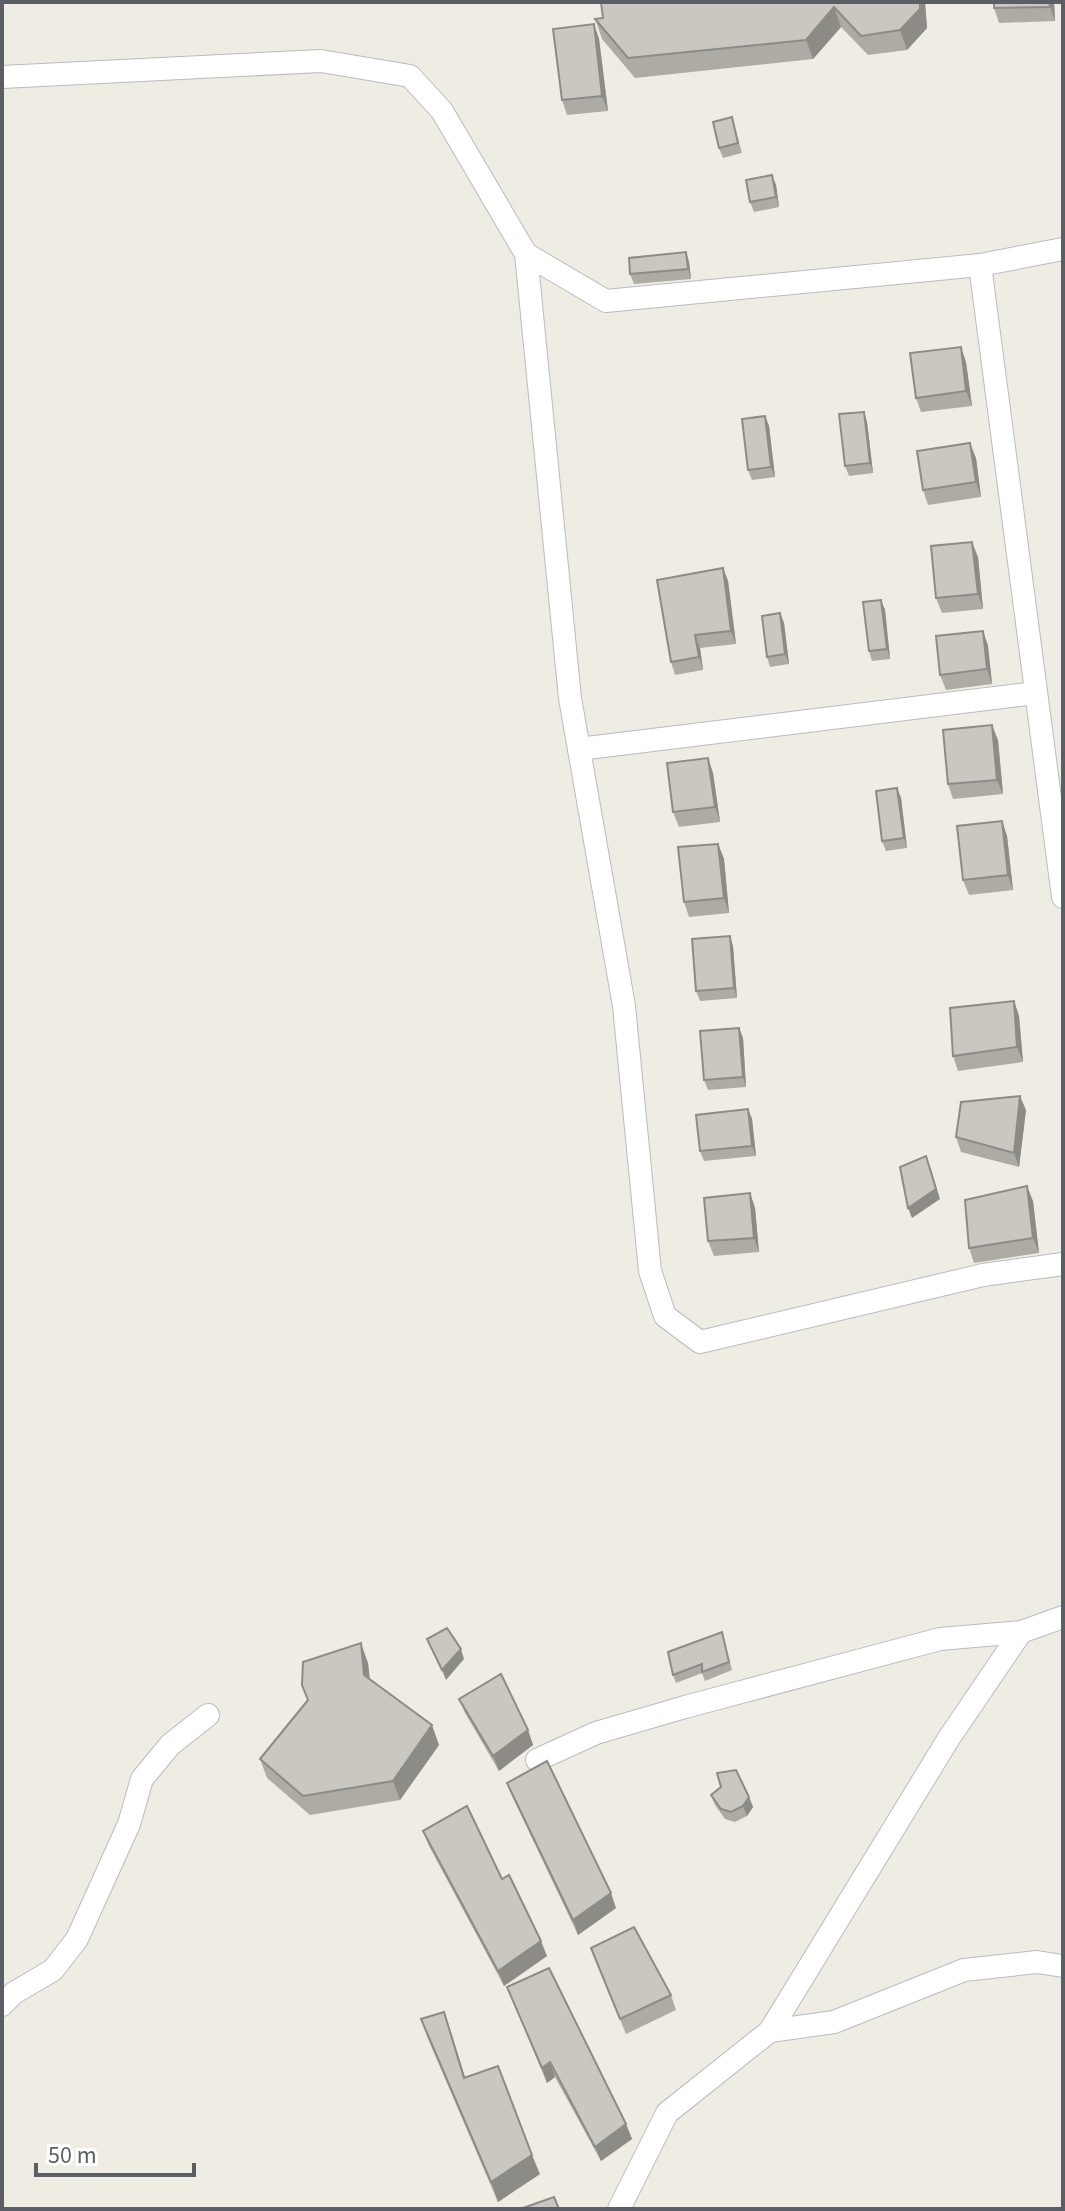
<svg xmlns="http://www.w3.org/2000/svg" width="1065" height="2211" font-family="'Source Sans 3',sans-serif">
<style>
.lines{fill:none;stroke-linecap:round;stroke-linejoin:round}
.minor-casing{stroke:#b8bbc0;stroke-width:24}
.minor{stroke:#fff;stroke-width:22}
.wall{fill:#aeaba5}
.shaded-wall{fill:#8d8b86}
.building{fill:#cac7c0;stroke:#8d8b86;stroke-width:2}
</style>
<rect width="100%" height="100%" fill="#efede3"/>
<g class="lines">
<defs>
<g id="minor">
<polyline points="2,77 321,61 410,76 442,111 526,254 570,698 624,1006 650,1271 665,1316 700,1342 983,1275 1063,1264"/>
<polyline points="526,254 606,301 980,265 1063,249"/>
<polyline points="980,265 1063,897"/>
<polyline points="579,749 1036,693"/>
<polyline points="537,1760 596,1733 685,1707 940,1639 1021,1632 1063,1617"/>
<polyline points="2,2005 14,1993 53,1970 77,1939 129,1824 142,1779 170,1745 208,1715"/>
<polyline points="770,2031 834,2022 964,1970 1037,1962 1063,1966"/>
<polyline points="619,2209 667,2113 770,2031 949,1738 1021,1632"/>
</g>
</defs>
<use href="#minor" class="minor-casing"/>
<use href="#minor" class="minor"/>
</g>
<g class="wall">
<polygon points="601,2 925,2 927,28 907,50 868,55 841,27 813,59 635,78 602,39 595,19 603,18"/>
<polygon points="994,2 1054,2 1055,21 999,23 994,8"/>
<polygon points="594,24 599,39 608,111 567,115 562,100"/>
<polygon points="732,117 742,153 723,158 719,148"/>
<polygon points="772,175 776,185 779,207 754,212 750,202"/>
<polygon points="686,252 689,262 691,279 634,284 630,274"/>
<polygon points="966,362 972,406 921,412 916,398"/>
<polygon points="864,412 867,422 873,473 849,476 845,466"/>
<polygon points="765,416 769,426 775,477 752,480 748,470"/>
<polygon points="976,458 981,497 928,505 923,490"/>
<polygon points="978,557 983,609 942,613 936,598"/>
<polygon points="723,568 728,581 736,644 700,648 703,670 675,675 671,662"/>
<polygon points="881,600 885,610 890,659 872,661 869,651"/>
<polygon points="780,613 784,623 789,664 770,667 767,657"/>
<polygon points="983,631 988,646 992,684 946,690 940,675"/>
<polygon points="998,740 1003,794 953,799 948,784"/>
<polygon points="708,758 713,773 720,822 679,827 673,812"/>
<polygon points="897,788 901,798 907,848 886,851 882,841"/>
<polygon points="1002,821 1007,836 1013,890 969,895 963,880"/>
<polygon points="718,844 724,859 729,913 689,917 684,902"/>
<polygon points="733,946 737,998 700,1001 696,991"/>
<polygon points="1014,1001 1019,1016 1023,1062 958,1071 953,1056"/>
<polygon points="739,1028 743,1038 746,1087 708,1090 704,1080"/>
<polygon points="748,1109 752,1119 756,1156 704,1161 700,1151"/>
<polygon points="1026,1110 1019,1167 961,1152 956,1137"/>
<polygon points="750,1193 755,1208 759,1252 714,1256 708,1241"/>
<polygon points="1033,1201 1039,1253 974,1263 969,1248"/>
<polygon points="722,1632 732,1670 705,1681 702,1673 676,1683 673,1675"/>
<polygon points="368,1663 370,1679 439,1745 400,1800 310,1815 267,1778 260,1759"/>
<polygon points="459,1699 528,1730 533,1745 499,1771 465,1713"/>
<polygon points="507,1783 616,1908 578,1935 513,1798"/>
<polygon points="711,1795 749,1797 753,1807 747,1816 735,1822 725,1819 715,1805"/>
<polygon points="423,1831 502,1879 547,1956 504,1986 429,1846"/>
<polygon points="591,1948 671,1995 676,2010 626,2034"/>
<polygon points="507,1987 626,2124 632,2139 601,2161 555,2077 547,2083"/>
<polygon points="444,2012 465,2077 540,2174 498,2202 428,2039 421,2019"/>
</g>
<g class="shaded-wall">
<polygon points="920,2 925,2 927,28 907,50 900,30"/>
<polygon points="1049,2 1054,2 1055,21 1050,7"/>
<polygon points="834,7 841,27 813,59 806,40"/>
<polygon points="594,24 599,39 608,111 602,96"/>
<polygon points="772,175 776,185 779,207 776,197"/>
<polygon points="686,252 689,262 691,279 688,269"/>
<polygon points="961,347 966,362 972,406 966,391"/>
<polygon points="864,412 867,422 873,473 870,463"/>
<polygon points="765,416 769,426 775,477 771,467"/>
<polygon points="970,443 976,458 981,497 976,482"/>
<polygon points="972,542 978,557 983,609 978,594"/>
<polygon points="723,568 728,581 736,644 731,631"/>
<polygon points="881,600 885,610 890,659 887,649"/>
<polygon points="780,613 784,623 789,664 785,654"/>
<polygon points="983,631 988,646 992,684 987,669"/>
<polygon points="695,635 700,648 703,670 699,657"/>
<polygon points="992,725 998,740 1003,794 997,780"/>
<polygon points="708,758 713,773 720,822 715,807"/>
<polygon points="897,788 901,798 907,848 904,838"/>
<polygon points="1002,821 1007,836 1013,890 1008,875"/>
<polygon points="718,844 724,859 729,913 724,898"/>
<polygon points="730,936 733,946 737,998 734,988"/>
<polygon points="1014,1001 1019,1016 1023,1062 1017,1047"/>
<polygon points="739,1028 743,1038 746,1087 743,1077"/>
<polygon points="1020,1096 1026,1110 1019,1167 1014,1153"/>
<polygon points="748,1109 752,1119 756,1156 752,1146"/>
<polygon points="930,1166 940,1199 912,1218 908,1208"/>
<polygon points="1027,1186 1033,1201 1039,1253 1033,1238"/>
<polygon points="750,1193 755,1208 759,1252 754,1238"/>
<polygon points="361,1643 368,1663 371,1694 364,1675"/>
<polygon points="461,1649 464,1659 446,1680 442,1670"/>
<polygon points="432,1725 439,1745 400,1800 393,1781"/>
<polygon points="528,1730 533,1745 499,1771 493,1756"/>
<polygon points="749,1797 753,1807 747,1816 743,1806"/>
<polygon points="611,1893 616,1908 578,1935 573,1920"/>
<polygon points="541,1941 547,1956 504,1986 498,1971"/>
<polygon points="444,2012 451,2032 471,2097 464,2078"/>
<polygon points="550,2062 555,2077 547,2083 542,2068"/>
<polygon points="626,2124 632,2139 601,2161 595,2147"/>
<polygon points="532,2155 540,2174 498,2202 491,2182"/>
</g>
<g class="building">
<polygon points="601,2 920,2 920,9 900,30 861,36 834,7 806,40 628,58 595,19 603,18"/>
<polygon points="994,2 1049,2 1050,7 994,8"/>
<polygon points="594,24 602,96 562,100 553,29"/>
<polygon points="732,117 738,143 719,148 713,122"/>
<polygon points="772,175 776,197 750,202 746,180"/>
<polygon points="686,252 688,269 630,274 629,258"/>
<polygon points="961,347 966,391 916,398 910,353"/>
<polygon points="864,412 870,463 845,466 839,414"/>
<polygon points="765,416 771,467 748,470 742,419"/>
<polygon points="970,443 976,482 923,490 917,451"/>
<polygon points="972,542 978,594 936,598 931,546"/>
<polygon points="723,568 731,631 695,635 699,657 671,662 657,580"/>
<polygon points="881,600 887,649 869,651 863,602"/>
<polygon points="780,613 785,654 767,657 762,616"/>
<polygon points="983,631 987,669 940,675 936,636"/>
<polygon points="992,725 997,780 948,784 943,730"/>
<polygon points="708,758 715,807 673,812 667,763"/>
<polygon points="897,788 904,838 882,841 876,791"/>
<polygon points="1002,821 1008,875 963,880 957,826"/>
<polygon points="718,844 724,898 684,902 678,847"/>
<polygon points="730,936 734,988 696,991 692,939"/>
<polygon points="1014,1001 1017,1047 953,1056 950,1008"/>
<polygon points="739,1028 743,1077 704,1080 700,1031"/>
<polygon points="1020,1096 1014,1153 956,1137 961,1102"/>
<polygon points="748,1109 752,1146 700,1151 696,1115"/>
<polygon points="926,1156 936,1189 908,1208 900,1167"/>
<polygon points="1027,1186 1033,1238 969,1248 965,1200"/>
<polygon points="750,1193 754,1238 708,1241 704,1198"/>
<polygon points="447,1628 461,1649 442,1670 427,1639"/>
<polygon points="722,1632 729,1662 702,1672 702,1664 673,1675 668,1652"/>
<polygon points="361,1643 364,1675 432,1725 393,1781 303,1796 260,1759 308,1700 302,1685 303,1662"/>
<polygon points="501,1674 528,1730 493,1756 459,1699"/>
<polygon points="547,1761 611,1893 573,1920 507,1783"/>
<polygon points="736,1770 749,1797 743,1806 731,1812 721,1809 711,1795 721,1787 717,1773"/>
<polygon points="467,1806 502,1879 509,1875 541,1941 498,1971 423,1831"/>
<polygon points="634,1927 671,1995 620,2019 591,1948"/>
<polygon points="549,1968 626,2124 595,2147 550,2062 542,2068 507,1987"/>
<polygon points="444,2012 464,2078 498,2066 532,2155 491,2182 421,2019"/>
<polygon points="554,2197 559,2209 520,2209"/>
</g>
<rect width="1065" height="2211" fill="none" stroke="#5b5e65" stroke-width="8"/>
<path d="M36 2163v12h158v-12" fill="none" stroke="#5b5e65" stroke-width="4"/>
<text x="48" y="2163" font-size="24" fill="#5b5e65" stroke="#ffffff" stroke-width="6" paint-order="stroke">50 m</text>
</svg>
